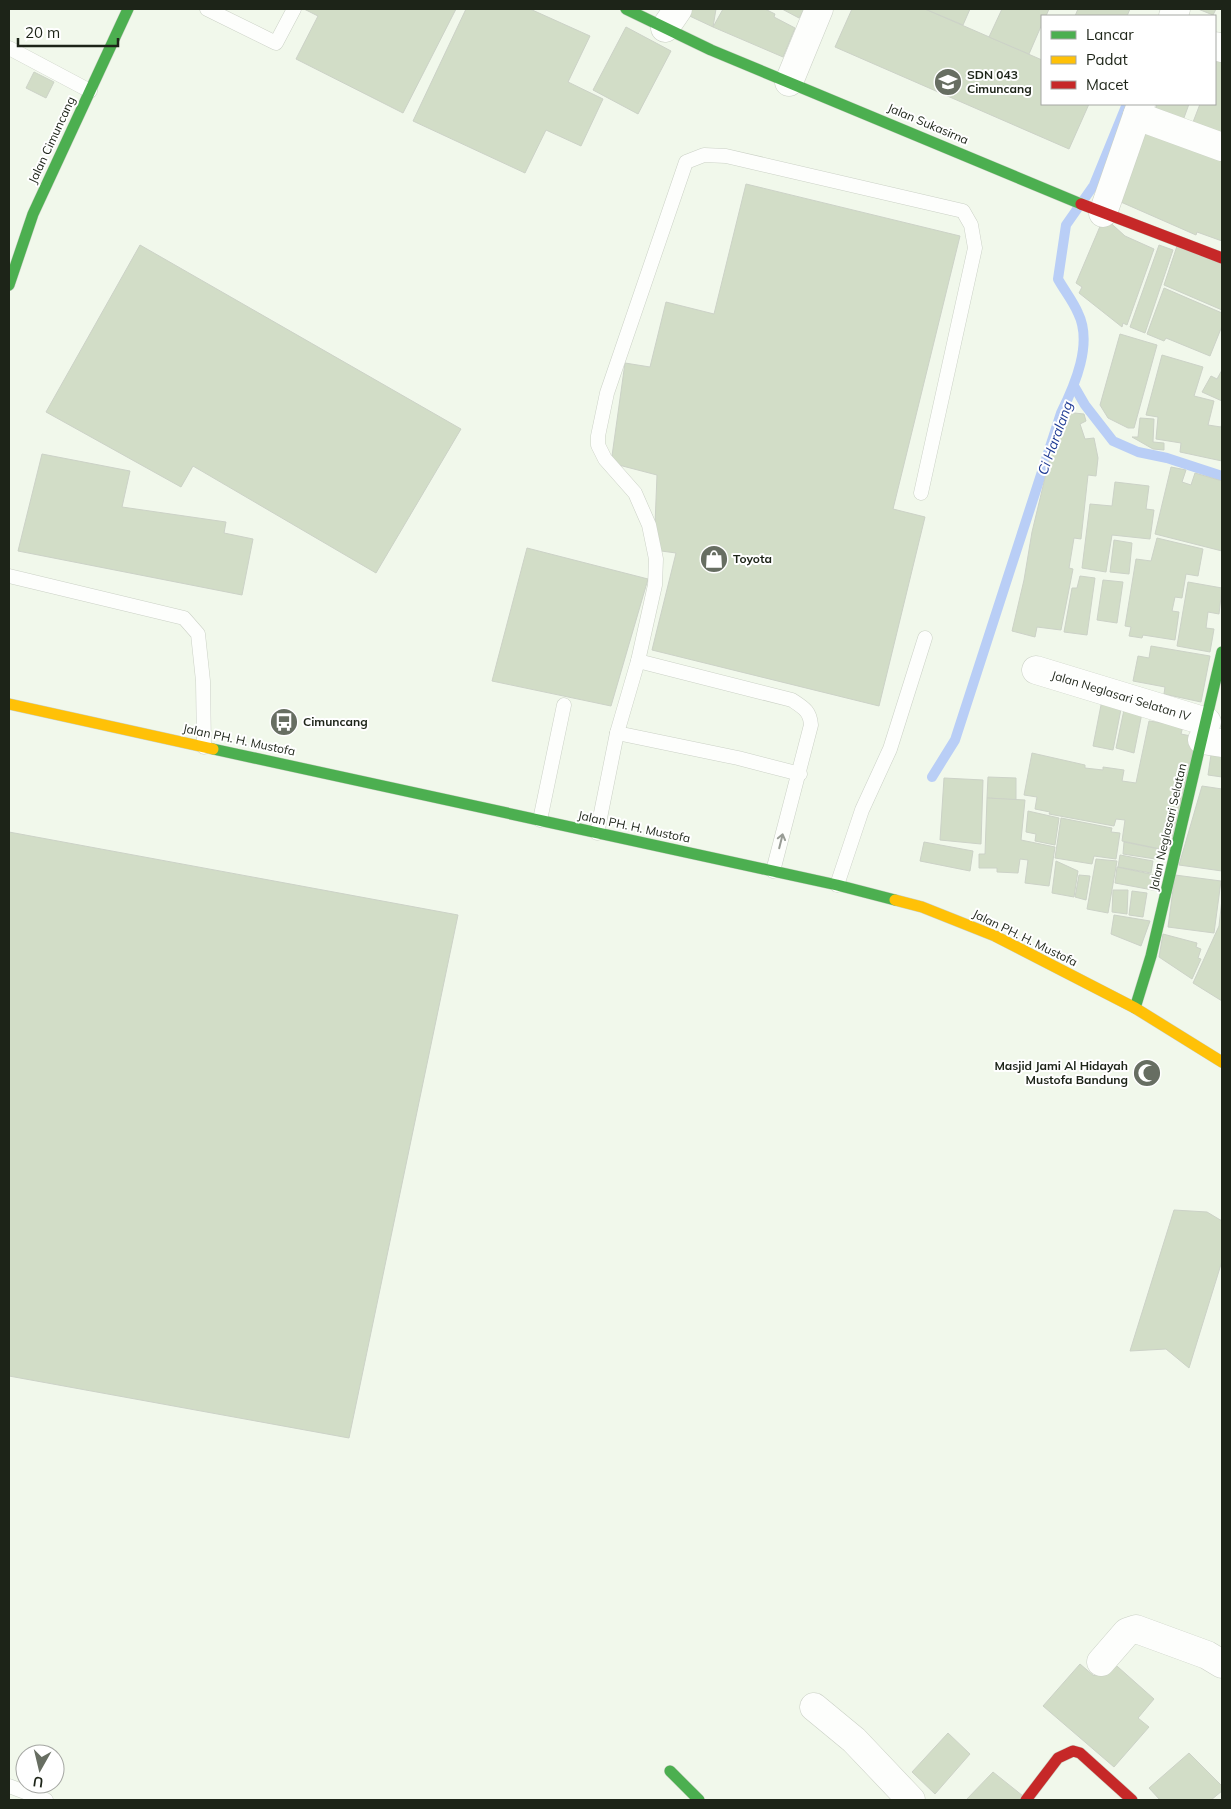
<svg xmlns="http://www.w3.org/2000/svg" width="1231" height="1809" font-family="Mulish,sans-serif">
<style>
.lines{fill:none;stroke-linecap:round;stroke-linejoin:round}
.stream{stroke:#b9cef6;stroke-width:10}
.building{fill:#d2ddc7;stroke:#ccd2c7}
.lane-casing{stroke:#cbd1c6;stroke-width:15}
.street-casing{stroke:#cbd1c6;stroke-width:29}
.fast-casing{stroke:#cbd1c6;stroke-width:12}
.slow-casing{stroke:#cbd1c6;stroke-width:12}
.jam-casing{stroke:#cbd1c6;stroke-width:12}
.lane{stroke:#fdfefc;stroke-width:14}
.street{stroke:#fdfefc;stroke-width:28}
.fast{stroke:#4caf50;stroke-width:11}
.slow{stroke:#ffc107;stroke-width:11}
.jam{stroke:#c62828;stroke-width:11}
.oneway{stroke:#989c95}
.labels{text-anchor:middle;stroke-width:4;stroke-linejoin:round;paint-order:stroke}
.poi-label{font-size:12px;font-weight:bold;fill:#1d2418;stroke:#fff;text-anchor:start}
.street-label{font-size:12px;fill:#1d2418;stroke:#fff}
.water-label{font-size:14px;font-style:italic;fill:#223e95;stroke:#fff}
</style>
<rect width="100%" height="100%" fill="#f1f8eb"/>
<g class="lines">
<g class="stream">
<polyline points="1074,386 1085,405 1113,441 1138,452 1167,458 1222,476"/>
<path d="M932,777L955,740L1061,413C1075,385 1093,343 1078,313C1073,301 1064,290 1058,279L1066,225L1094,185L1127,104"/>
</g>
</g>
<g class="building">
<polygon points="304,9 456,9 403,113 296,59 318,16"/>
<polygon points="466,9 530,9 590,36 568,82 603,99 581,146 546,130 525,173 413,121"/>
<polygon points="681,9 716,9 713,27 679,11"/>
<polygon points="723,9 765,9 775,14 774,17 795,28 783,57 713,27"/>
<polygon points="782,9 804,9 799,18"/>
<polygon points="852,9 925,9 1042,60 1042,104 1089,104 1069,149 835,47"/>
<polygon points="925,9 970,9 963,25"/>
<polygon points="1002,9 1049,9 1046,16 1042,16 1042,24 1029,54 989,37"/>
<polygon points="1078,9 1130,9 1127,16 1075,16"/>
<polygon points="1198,9 1216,9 1213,15"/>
<polygon points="626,27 671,51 638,114 593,90"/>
<polygon points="1218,58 1222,60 1222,143 1190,130 1200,104 1215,104 1215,67"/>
<polygon points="34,72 54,82 46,98 26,88"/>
<polygon points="1157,104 1189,104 1181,126 1155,111"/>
<polygon points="1139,123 1222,155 1222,241 1197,232 1196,235 1114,199"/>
<polygon points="746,184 960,236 893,509 925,517 879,706 652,650 676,553 654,550 657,475 611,463 625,363 650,367 666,302 714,314"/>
<polygon points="1104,217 1125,236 1154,249 1127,325 1123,323 1122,327 1079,293 1082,287 1076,283"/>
<polygon points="140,245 461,429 376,573 193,466 181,487 46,412"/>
<polygon points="1159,245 1173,250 1145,333 1130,327"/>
<polygon points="1177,246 1222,264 1222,310 1164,285"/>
<polygon points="1164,288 1222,313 1222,326 1210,356 1166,338 1164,341 1147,334"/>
<polygon points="1120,334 1157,345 1134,428 1128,428 1108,418 1100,405"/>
<polygon points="1162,355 1203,367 1194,396 1214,401 1208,425 1221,427 1222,423 1222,461 1180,452 1181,443 1156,439 1158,417 1146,415"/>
<polygon points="1222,370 1222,401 1202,392 1211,376 1217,379"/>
<polygon points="1065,412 1084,414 1086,421 1080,424 1085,439 1094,438 1098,458 1096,476 1088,475 1081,539 1074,538 1069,568 1073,569 1061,630 1037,627 1035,637 1012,631 1024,580 1032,532 1051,453"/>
<polygon points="1140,418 1154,419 1153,442 1164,443 1164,450 1153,449 1132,437 1138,437"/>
<polygon points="42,454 130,471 122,507 226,522 224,533 253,539 242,595 18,551"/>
<polygon points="1171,467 1186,470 1182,482 1191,485 1195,473 1222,481 1222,551 1155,534"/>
<polygon points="1115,482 1149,486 1146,509 1154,510 1150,539 1112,535 1106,572 1082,568 1090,504 1112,506"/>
<polygon points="1157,538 1203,549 1198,576 1186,574 1182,598 1175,597 1172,611 1179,612 1175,640 1143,635 1142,638 1129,636 1131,627 1125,626 1136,559 1151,561"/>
<polygon points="1114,540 1132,543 1129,574 1110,572"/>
<polygon points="527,548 648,579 611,706 492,681"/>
<polygon points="1080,576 1095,578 1087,635 1064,632 1072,588 1077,588"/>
<polygon points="1103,580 1123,582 1117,623 1097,620"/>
<polygon points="1188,582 1222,588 1219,614 1208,612 1206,628 1214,629 1210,652 1177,646"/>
<polygon points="1151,646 1210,656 1201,702 1164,694 1165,687 1133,681 1138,656 1149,658"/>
<polygon points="1102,700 1122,704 1113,750 1093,746"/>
<polygon points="1125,705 1143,708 1134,753 1116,748"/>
<polygon points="1149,721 1183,726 1181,734 1196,737 1170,851 1122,841 1125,820 1116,819 1114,826 1049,814 1050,812 1035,809 1037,797 1024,795 1032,753 1085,765 1085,768 1103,770 1103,767 1124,770 1122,781 1136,783"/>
<polygon points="1212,748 1222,750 1222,777 1208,775"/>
<polygon points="988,777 1016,778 1016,800 987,798"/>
<polygon points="944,778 983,780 981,844 940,840"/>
<polygon points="1202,786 1222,789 1222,871 1179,865"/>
<polygon points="987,798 1025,800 1021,840 1055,847 1049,886 1025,883 1028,860 1020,859 1018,873 997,872 997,868 979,868 979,854 985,854"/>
<polygon points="1028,811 1059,818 1055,845 1035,841 1036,834 1026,832"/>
<polygon points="1061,818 1112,828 1111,832 1120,833 1116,859 1094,856 1092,864 1055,858"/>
<polygon points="9,832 458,915 349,1438 9,1376"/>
<polygon points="924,842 973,851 970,871 920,861"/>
<polygon points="1124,842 1164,850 1162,860 1123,854"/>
<polygon points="1120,855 1153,861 1151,873 1118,867"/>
<polygon points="1096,859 1117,861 1108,913 1087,909"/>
<polygon points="1056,861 1078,871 1074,897 1052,893"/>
<polygon points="1117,867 1160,876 1158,891 1115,883"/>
<polygon points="1079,875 1090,876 1086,900 1075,897"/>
<polygon points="1175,875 1221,881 1214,933 1168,927"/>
<polygon points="1113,890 1128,890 1127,914 1112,912"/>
<polygon points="1132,891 1147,893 1143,917 1129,915"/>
<polygon points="1222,899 1222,1001 1193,983 1219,926"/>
<polygon points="1114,915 1150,921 1141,946 1111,934"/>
<polygon points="1163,934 1197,943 1196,947 1201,949 1198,958 1201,959 1192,979 1159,957"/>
<polygon points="1174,1210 1207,1212 1222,1221 1222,1261 1189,1368 1166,1349 1130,1351"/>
<polygon points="1109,1659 1154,1699 1138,1718 1149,1727 1114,1767 1043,1706 1080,1664 1094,1676"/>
<polygon points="948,1733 970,1754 935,1794 912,1772"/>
<polygon points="1189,1753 1222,1786 1222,1791 1211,1800 1160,1800 1149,1788"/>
<polygon points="993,1772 1023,1796 1019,1800 966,1800"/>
</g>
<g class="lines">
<defs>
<g id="lane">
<polyline points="207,9 276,43 294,9"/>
<polyline points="9,48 90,91"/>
<polyline points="9,576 184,618 198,634 203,681 204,747"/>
<path d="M638,661L792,700C804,708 810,711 811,725L773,871"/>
<polyline points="800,774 738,758 617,733 638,661 655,585 656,559 649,525 635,493 605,459 598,445 598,436 607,393 686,162 704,155 726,156 963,211 971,225 975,248 921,493"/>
<polyline points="540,820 564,705"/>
<polyline points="597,833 617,733"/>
<polyline points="837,885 862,810 890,749 925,638"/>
<polyline points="9,1786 46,1800"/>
</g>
<g id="street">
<polyline points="1173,16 1176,9"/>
<polyline points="665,28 678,9"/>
<polyline points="1215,46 1222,48"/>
<polyline points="789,82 819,9"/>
<polyline points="1137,116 1222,147"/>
<polyline points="1103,213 1141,104"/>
<polyline points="1036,670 1207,722"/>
<polyline points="1202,740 1222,743"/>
<polyline points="1101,1662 1127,1632 1136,1629 1207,1655 1222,1664"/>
<polyline points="814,1707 854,1740 911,1800"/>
</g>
<g id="fast">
<polyline points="626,9 711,50 1081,204"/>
<polyline points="9,285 33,214 128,9"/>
<polyline points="213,749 837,885 895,900"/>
<polyline points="1135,1008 1151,956 1222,652"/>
<polyline points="670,1771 699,1800"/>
</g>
<g id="slow">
<polyline points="9,704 213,749"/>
<polyline points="895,900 922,907 995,936 1135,1008 1222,1062"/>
</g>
<g id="jam">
<polyline points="1081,204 1222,258"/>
<polyline points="1026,1800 1058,1758 1073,1751 1080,1753 1132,1800"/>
</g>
</defs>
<use href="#lane" class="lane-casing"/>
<use href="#street" class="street-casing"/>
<use href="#fast" class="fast-casing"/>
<use href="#slow" class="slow-casing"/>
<use href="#jam" class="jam-casing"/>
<use href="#lane" class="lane"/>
<use href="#street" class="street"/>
<use href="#fast" class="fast"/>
<use href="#slow" class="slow"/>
<use href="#jam" class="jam"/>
</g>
<defs><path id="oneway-shaft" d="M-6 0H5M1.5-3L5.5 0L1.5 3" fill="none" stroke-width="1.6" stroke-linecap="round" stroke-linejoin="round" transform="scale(1.25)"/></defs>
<use class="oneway" href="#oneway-shaft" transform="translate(781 841) rotate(-76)"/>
<defs>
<symbol id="school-disc" viewBox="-11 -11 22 22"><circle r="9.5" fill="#676e62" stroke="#fff"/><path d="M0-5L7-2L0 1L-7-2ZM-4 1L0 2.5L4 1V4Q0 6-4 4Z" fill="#fff"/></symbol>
<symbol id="shop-disc" viewBox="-11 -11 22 22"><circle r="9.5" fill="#676e62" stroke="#fff"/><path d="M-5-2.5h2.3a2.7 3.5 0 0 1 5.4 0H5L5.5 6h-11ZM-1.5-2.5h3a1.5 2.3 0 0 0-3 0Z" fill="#fff"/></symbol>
<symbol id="bus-disc" viewBox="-11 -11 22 22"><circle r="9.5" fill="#676e62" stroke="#fff"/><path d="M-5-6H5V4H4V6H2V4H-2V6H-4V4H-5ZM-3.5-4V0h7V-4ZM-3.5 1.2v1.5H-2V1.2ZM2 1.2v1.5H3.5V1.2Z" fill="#fff"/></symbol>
<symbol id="mosque-disc" viewBox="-11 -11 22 22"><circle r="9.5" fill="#676e62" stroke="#fff"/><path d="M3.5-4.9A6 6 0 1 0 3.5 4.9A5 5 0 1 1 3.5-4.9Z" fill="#fff"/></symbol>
</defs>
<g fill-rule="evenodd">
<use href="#school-disc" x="932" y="66" width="32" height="32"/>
<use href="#shop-disc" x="698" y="543" width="32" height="32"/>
<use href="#bus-disc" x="268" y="706" width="32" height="32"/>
<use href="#mosque-disc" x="1131" y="1057" width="32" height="32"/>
</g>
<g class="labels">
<g class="poi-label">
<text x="967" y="79">SDN 043<tspan x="967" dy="14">Cimuncang</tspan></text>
<text x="733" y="563">Toyota</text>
<text x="303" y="726">Cimuncang</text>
<text x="1128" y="1070" text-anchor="end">Masjid Jami Al Hidayah<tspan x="1128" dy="14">Mustofa Bandung</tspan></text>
</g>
<g class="street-label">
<text transform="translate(928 124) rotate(23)" y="4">Jalan Sukasirna</text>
<text transform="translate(52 140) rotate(-65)" y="4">Jalan Cimuncang</text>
<text transform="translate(1121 696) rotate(17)" y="4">Jalan Neglasari Selatan IV</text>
<text transform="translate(239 740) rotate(12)" y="4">Jalan PH. H. Mustofa</text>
<text transform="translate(634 827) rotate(12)" y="4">Jalan PH. H. Mustofa</text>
<text transform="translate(1168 827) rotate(-77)" y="4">Jalan Neglasari Selatan</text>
<text transform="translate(1025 938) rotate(26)" y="4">Jalan PH. H. Mustofa</text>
</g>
<g class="water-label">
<text transform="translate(1055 438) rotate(-70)" y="5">Ci Haralang</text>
</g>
</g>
<rect width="1231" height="1809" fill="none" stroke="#1d2418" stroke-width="20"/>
<rect x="1041" y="15" width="175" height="90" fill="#ffffff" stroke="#a5a7a3"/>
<rect x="1051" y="31" width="25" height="8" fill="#4caf50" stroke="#a5a7a3"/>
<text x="1086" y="40" font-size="15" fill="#1d2418">Lancar</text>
<rect x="1051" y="56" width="25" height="8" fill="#ffc107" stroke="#a5a7a3"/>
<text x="1086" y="65" font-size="15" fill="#1d2418">Padat</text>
<rect x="1051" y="81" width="25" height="8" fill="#c62828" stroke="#a5a7a3"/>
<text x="1086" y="90" font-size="15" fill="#1d2418">Macet</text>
<g transform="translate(40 1769) rotate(188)"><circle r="24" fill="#ffffff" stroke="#a5a7a3"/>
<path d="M0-4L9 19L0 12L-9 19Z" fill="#676e62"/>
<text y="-8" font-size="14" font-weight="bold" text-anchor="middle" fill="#1d2418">U</text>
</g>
<path d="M18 38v8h100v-8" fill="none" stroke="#1d2418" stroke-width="2.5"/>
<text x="25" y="38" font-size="15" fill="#1d2418" stroke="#ffffff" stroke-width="4" paint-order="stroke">20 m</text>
</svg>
